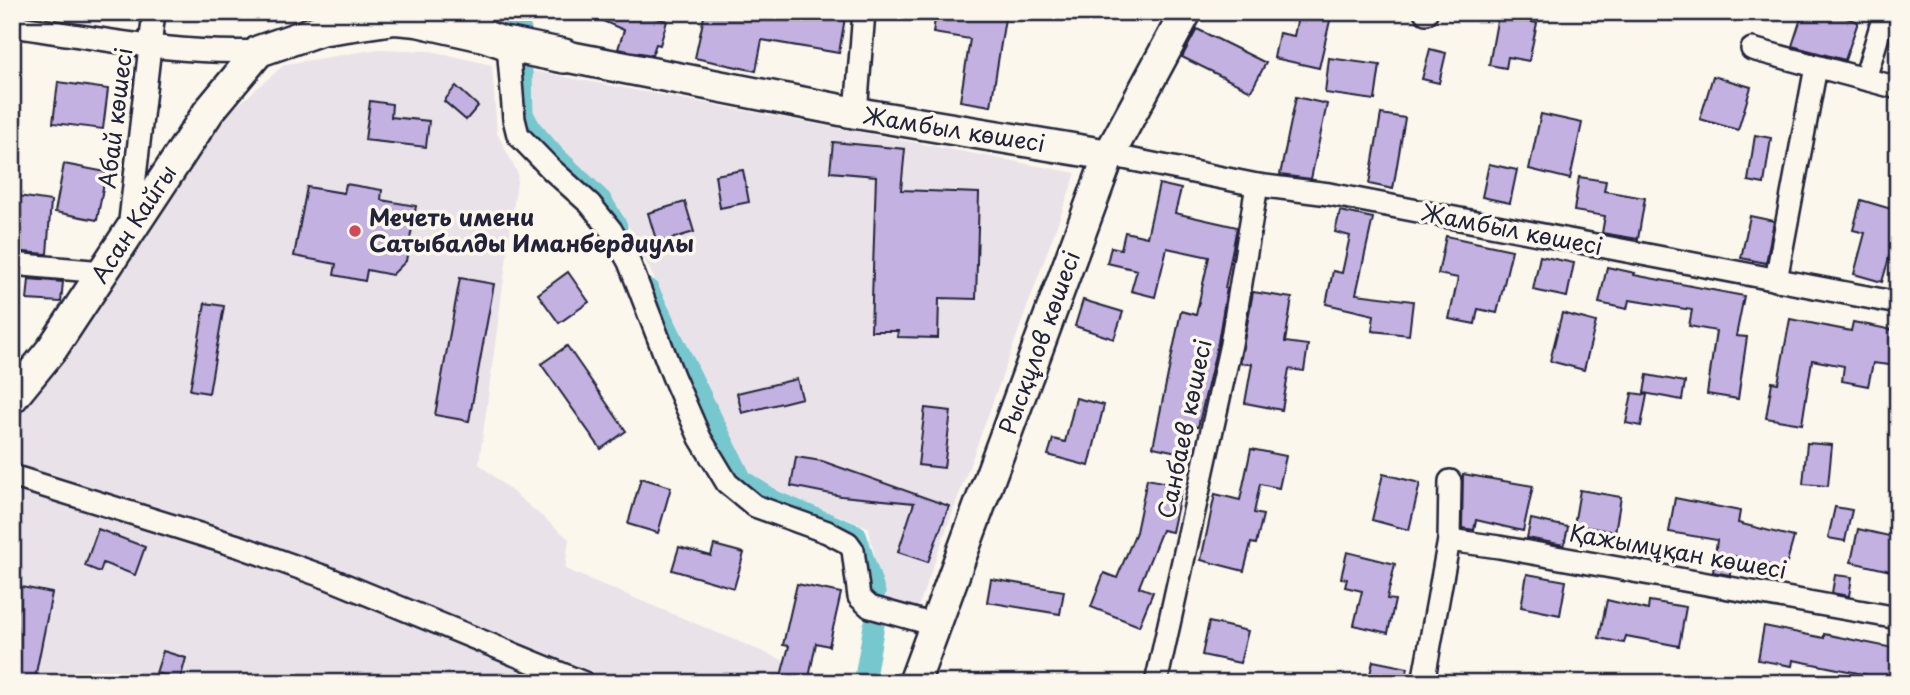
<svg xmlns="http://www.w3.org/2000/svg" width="1910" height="695" font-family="'Playpen Sans',sans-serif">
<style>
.built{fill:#eae2e9}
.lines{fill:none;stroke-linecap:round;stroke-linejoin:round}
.canal{stroke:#77c7cf;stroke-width:21}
.building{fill:#c3b1e1;stroke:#22223b;stroke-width:2}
.street-casing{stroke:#22223b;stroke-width:26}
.secondary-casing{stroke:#22223b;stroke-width:35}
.primary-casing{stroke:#22223b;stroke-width:38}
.street{stroke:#fbf7ec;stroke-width:21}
.secondary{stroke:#fbf7ec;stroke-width:30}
.primary{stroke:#fbf7ec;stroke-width:33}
.poi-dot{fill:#d1495b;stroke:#fbf7ec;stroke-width:2.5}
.labels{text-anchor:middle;stroke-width:7;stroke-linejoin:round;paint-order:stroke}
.street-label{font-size:23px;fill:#22223b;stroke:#fbf7ec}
.poi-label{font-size:23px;font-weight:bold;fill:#22223b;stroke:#fbf7ec;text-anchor:start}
</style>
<rect width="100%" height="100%" fill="#fbf7ec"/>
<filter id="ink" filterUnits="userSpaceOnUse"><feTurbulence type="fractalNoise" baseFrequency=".0143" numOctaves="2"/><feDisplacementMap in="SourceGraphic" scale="14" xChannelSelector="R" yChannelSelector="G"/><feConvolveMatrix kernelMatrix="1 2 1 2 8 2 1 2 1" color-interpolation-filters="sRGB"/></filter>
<g filter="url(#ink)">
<g class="built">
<polygon points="379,49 431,51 492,65 497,133 518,174 479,464 569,539 565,569 828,679 827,683 12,683 12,421 231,111 285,64"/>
<polygon points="528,70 1076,173 916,613 885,599 868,527 756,484 740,461 670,311 621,211 533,116"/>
</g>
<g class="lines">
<g class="canal">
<polyline points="509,12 521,30 523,114 531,129 553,154 601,200 617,226"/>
<polyline points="648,289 742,480 774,501 856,535 875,593"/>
<polyline points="864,683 874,625"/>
</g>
</g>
<g class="building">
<polygon points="582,12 634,12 667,21 660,45 656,44 652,55 618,49 624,30"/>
<polygon points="705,12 846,12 839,53 762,40 756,71 695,58"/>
<polygon points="936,12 1006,12 991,106 960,101 970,39 933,33"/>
<polygon points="1299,12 1332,12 1319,68 1274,58 1279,33 1294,36"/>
<polygon points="1803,12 1830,12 1858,22 1845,60 1792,46"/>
<polygon points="1498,16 1537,23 1529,61 1508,57 1506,68 1489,65"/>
<polygon points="1197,29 1266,63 1251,91 1182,57"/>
<polygon points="1430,49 1446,53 1439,83 1422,79"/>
<polygon points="1329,58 1380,65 1375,100 1325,93"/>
<polygon points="1713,76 1751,87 1738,130 1700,119"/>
<polygon points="58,82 108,89 103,129 53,123"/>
<polygon points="456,86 478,106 466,120 444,101"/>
<polygon points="1296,97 1327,104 1311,179 1280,175"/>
<polygon points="370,101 392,104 391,117 429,121 426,147 365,140"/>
<polygon points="1381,114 1405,118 1393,189 1369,184"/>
<polygon points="1541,114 1582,123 1570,179 1529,169"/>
<polygon points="1755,135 1771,138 1764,184 1748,181"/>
<polygon points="833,142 905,149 901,190 979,193 976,299 939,298 938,338 897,337 898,331 871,331 876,176 830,172"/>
<polygon points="64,164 106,172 97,220 55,212"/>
<polygon points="1489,164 1517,170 1510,203 1482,197"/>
<polygon points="743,170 749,202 720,208 715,175"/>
<polygon points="1579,177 1606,181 1604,191 1645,198 1638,239 1602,233 1605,216 1574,211"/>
<polygon points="346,184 382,190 381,200 416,206 406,261 392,275 367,270 365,281 334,275 336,264 294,256 307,187 344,193"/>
<polygon points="1159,184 1181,189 1175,213 1237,227 1225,288 1227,288 1218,342 1198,427 1193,426 1187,454 1153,447 1181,311 1196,315 1209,257 1167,248 1155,297 1131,291 1137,270 1107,263 1111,247 1121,249 1125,232 1147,237"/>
<polygon points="12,195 51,201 47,254 12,251"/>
<polygon points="1861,200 1898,211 1898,227 1882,282 1854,274 1865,233 1853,230"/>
<polygon points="685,202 694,232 657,243 648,213"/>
<polygon points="1340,211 1373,218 1356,294 1413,301 1409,335 1372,331 1374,315 1326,304 1333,271 1342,273 1350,236 1335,232"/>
<polygon points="1750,216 1774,221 1766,263 1741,258"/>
<polygon points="1446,236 1512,250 1497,313 1478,309 1475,324 1449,319 1458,278 1438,274"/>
<polygon points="1540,256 1574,263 1567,297 1533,290"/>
<polygon points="1607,267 1635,273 1634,275 1744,296 1736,336 1747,337 1738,399 1707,394 1716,331 1689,326 1692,310 1629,300 1627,309 1599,303"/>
<polygon points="568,272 589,302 559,323 538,294"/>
<polygon points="460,278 494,284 469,421 435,415"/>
<polygon points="29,279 63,282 61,302 27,300"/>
<polygon points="1253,292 1292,298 1285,342 1308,345 1304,371 1289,369 1282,410 1245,403 1252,364 1240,363"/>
<polygon points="1083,300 1123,312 1114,339 1075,326"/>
<polygon points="205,303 224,306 209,393 190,390"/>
<polygon points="1562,313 1596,322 1584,370 1550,361"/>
<polygon points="1790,319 1851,331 1853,322 1898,331 1898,366 1873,363 1868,386 1842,381 1844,366 1812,360 1802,424 1766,418 1772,382 1778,383"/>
<polygon points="567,346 626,431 601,449 541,364"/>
<polygon points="1647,375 1685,382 1682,400 1644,393"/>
<polygon points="797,379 802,398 742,413 737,393"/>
<polygon points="1632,393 1647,395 1641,426 1626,423"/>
<polygon points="1076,398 1104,405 1089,466 1048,455 1053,439 1065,442"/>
<polygon points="925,408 951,411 944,468 918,465"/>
<polygon points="1807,443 1832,445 1828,486 1803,484"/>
<polygon points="1251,449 1286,456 1279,488 1260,484 1254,513 1263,515 1256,544 1251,543 1244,571 1201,560 1215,494 1240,500"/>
<polygon points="796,457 822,461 949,506 928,562 898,552 914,503 841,496 791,486"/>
<polygon points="1383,474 1420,483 1409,530 1372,520"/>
<polygon points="1463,474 1533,486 1523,531 1476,520 1474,530 1462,528"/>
<polygon points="641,478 671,487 658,533 628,524"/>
<polygon points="1147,479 1182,486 1172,532 1162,530 1139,587 1153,592 1139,626 1091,607 1104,573 1117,578 1136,532"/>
<polygon points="1580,490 1621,497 1615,532 1574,525"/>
<polygon points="1675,498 1740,511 1738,523 1794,537 1785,569 1733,556 1730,575 1713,572 1717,540 1669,532"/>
<polygon points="1835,507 1852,510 1845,541 1828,538"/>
<polygon points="1531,519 1568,527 1564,545 1527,538"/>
<polygon points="98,529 145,547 135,575 103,563 100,572 85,566"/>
<polygon points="1858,529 1898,538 1898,558 1895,572 1851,562"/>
<polygon points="714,545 744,553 734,588 672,570 679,547 711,556"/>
<polygon points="1347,552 1395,564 1387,599 1395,600 1388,633 1354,625 1362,591 1345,587 1347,579 1341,578"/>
<polygon points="1527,574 1566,581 1560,615 1521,607"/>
<polygon points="1835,575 1852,577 1849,596 1832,593"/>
<polygon points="991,579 1064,591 1060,614 987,602"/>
<polygon points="797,584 841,593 829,646 816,643 808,683 779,683 789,646 783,645"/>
<polygon points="12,585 52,593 34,683 12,683"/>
<polygon points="1607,600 1648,610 1649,601 1686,607 1679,646 1626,636 1624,643 1599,638"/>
<polygon points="1209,622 1248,631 1240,663 1202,655"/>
<polygon points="1764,626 1824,638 1824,634 1898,649 1898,681 1793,660 1792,666 1758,660"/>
<polygon points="163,651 186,658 180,680 156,673"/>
<polygon points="1373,661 1408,668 1404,683 1368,683"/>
</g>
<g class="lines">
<defs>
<g id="street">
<polyline points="477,12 484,36"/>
<polyline points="1425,12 1426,13"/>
<path d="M12,26C93,37 177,55 259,51"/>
<polyline points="508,45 514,119 518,135 551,169 590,204 611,230 629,262 673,376 700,438 727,483 755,506 827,532 848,543 853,550 859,597 870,607 935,625"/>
<polyline points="1752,49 1898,88"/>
<polyline points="1865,79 1885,12"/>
<polyline points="856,113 864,12"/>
<polyline points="1109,155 1257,185 1329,194 1898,303"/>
<polyline points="129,229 154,12"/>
<polyline points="12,264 103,272"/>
<polyline points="1776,280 1816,67"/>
<polyline points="12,476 241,547 328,578 584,683"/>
<polyline points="1449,540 1499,547 1898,618"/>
<polyline points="1156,683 1231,344 1257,185"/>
<polyline points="1423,683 1449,540 1450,481"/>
</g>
<g id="secondary">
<polyline points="564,56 856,113 1109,155"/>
<polyline points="12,398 52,349 209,111 259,51 320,30 395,19 417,21 484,36 510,45"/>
<polyline points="914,683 1109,155 1186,12"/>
</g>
<polyline id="primary" points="510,45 564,56"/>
</defs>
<use href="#street" class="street-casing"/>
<use href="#secondary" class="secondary-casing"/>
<use href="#primary" class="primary-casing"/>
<use href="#street" class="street"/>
<use href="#secondary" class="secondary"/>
<use href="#primary" class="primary"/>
</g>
</g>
<circle class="poi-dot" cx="355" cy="231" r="7"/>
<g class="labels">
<g class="street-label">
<text transform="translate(116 118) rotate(-83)" y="8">Абай көшесі</text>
<text transform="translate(954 130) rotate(9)" y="8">Жамбыл көшесі</text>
<text transform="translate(134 224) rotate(-57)" y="8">Асан Кайгы</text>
<text transform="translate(1512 230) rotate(11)" y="8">Жамбыл көшесі</text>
<text transform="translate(1040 343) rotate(-70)" y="8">Рысқұлов көшесі</text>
<text transform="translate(1185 429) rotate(-78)" y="8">Санбаев көшесі</text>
<text transform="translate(1678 552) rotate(10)" y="8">Қажымұқан көшесі</text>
</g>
<g class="poi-label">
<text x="369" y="226">Мечеть имени<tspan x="369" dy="26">Сатыбалды Иманбердиулы</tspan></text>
</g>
</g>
<rect width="1910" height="695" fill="none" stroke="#fbf7ec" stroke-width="42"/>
<rect x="21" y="21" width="1868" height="653" fill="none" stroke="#22223b" stroke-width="2.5" filter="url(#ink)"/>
</svg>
